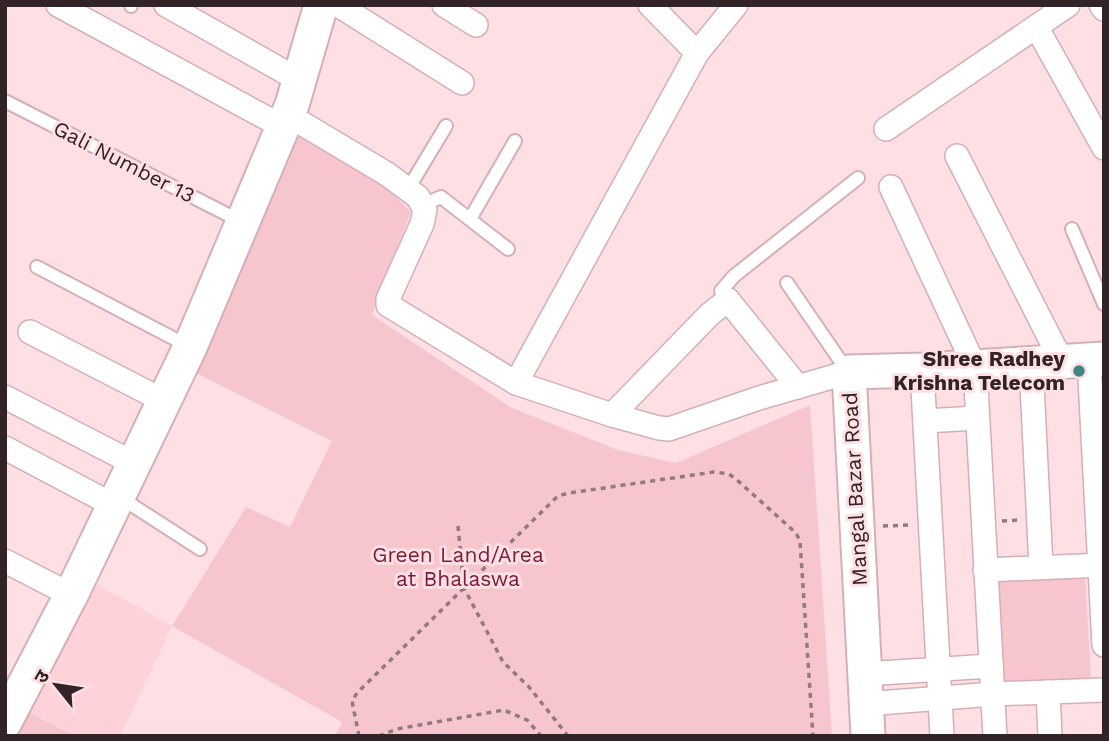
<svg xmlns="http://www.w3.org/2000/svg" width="1109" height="741" font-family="'Work Sans','Noto Sans Devanagari',sans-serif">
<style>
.built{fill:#ffd1d9}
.green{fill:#f7c5cd}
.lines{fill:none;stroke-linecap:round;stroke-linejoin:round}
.lane-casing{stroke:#d4b0b6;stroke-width:16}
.street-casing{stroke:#d4b0b6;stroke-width:26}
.secondary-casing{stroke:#d4b0b6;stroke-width:37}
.path{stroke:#907b7e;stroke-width:3.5;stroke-dasharray:5 5;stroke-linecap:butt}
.lane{stroke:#fff;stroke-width:12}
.street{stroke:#fff;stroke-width:23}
.secondary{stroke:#fff;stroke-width:33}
.poi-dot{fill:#3e8684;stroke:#fee0e4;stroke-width:2.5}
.labels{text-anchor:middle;stroke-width:6;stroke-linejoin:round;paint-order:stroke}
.street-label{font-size:21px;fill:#322426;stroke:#fee0e4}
.poi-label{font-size:21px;font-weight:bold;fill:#322426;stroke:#fee0e4;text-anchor:end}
.park-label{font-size:21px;fill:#7b1b39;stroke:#fee0e4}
</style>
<rect width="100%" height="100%" fill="#fee0e4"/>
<polygon class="built" points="87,579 172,626 120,736 74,736 21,709"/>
<g class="green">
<polygon points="299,131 381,182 411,212 372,315 512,408 618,450 676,463 810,405 832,736 335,736 342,722 172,626 246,507 290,527 332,441 196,373"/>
<polygon points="1085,574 1091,681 998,687 992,580"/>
<polygon points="21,709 75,736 6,736"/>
</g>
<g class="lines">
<defs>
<g id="lane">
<polyline points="131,6 131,5"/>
<polyline points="5,101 242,222"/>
<polyline points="408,189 446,126"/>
<polyline points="423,205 441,197 508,249"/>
<polyline points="470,219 515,141"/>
<polyline points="1072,229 1104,304"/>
<polyline points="37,267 190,347"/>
<polyline points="787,283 848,372"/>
<polyline points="728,300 721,291 734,276 858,178"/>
<polyline points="118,496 200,549"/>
</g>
<g id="street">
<polyline points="58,5 283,127"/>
<polyline points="166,5 299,80"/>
<polyline points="338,5 462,83"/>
<polyline points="444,5 476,25"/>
<polyline points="650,5 697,53"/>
<polyline points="1101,5 1104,9"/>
<polyline points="1037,28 1104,148"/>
<polyline points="288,115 387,174 418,197 425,210 422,224 388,299 388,305 516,383 612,415 659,428 669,429 759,398 849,372"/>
<polyline points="886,129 1068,5"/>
<polyline points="957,156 1062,362"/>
<polyline points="891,187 975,367 995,736"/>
<polyline points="30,332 166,402"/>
<polyline points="1089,360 1104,645"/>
<polyline points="1031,364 1041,567"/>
<polyline points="922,370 942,736"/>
<polyline points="516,383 697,53 736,5"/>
<polyline points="5,397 135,464"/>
<polyline points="612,415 710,314 728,300 798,387"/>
<polyline points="925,421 977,418"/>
<polyline points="5,448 113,505"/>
<polyline points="5,561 71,595"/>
<polyline points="985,570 1104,565"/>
<polyline points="864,674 991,666"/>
<polyline points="1048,692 1050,736"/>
<polyline points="866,704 993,694 1104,690"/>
</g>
<g id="secondary">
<polyline points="5,722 71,595 190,347 292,105 321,5"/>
<polyline points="868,736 849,372 922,370 1104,359"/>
</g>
</defs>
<use href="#lane" class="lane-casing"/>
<use href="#street" class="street-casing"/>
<use href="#secondary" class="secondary-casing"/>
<g class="path">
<polyline points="1002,521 1019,520"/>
<polyline points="458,526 464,588 503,662 529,687 568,736"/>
<polyline points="883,526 911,525"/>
<polyline points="359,736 352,701 357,693 558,496 569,493 714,472 729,474 737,480 796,533 800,541 813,736"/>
<polyline points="379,736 397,729 504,710 527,720 541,736"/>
</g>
<use href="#lane" class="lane"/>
<use href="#street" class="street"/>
<use href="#secondary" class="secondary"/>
</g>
<circle class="poi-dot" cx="1079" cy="371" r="7"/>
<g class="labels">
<g class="street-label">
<text transform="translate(124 162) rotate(27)" y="7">Gali Number 13</text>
<text transform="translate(855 489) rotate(-93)" y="7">Mangal Bazar Road</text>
</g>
<g class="poi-label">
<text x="1065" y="366">Shree Radhey<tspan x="1065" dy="24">Krishna Telecom</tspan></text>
</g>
<g class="park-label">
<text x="458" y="562">Green Land/Area<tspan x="458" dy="24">at Bhalaswa</tspan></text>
</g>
</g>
<rect width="1109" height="741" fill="none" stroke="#322426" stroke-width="14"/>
<g transform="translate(56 685) rotate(300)" stroke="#fee0e4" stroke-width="5" paint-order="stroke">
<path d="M0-5L12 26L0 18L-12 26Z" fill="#322426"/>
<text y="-10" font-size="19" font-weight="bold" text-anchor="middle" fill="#322426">उ</text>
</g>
</svg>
